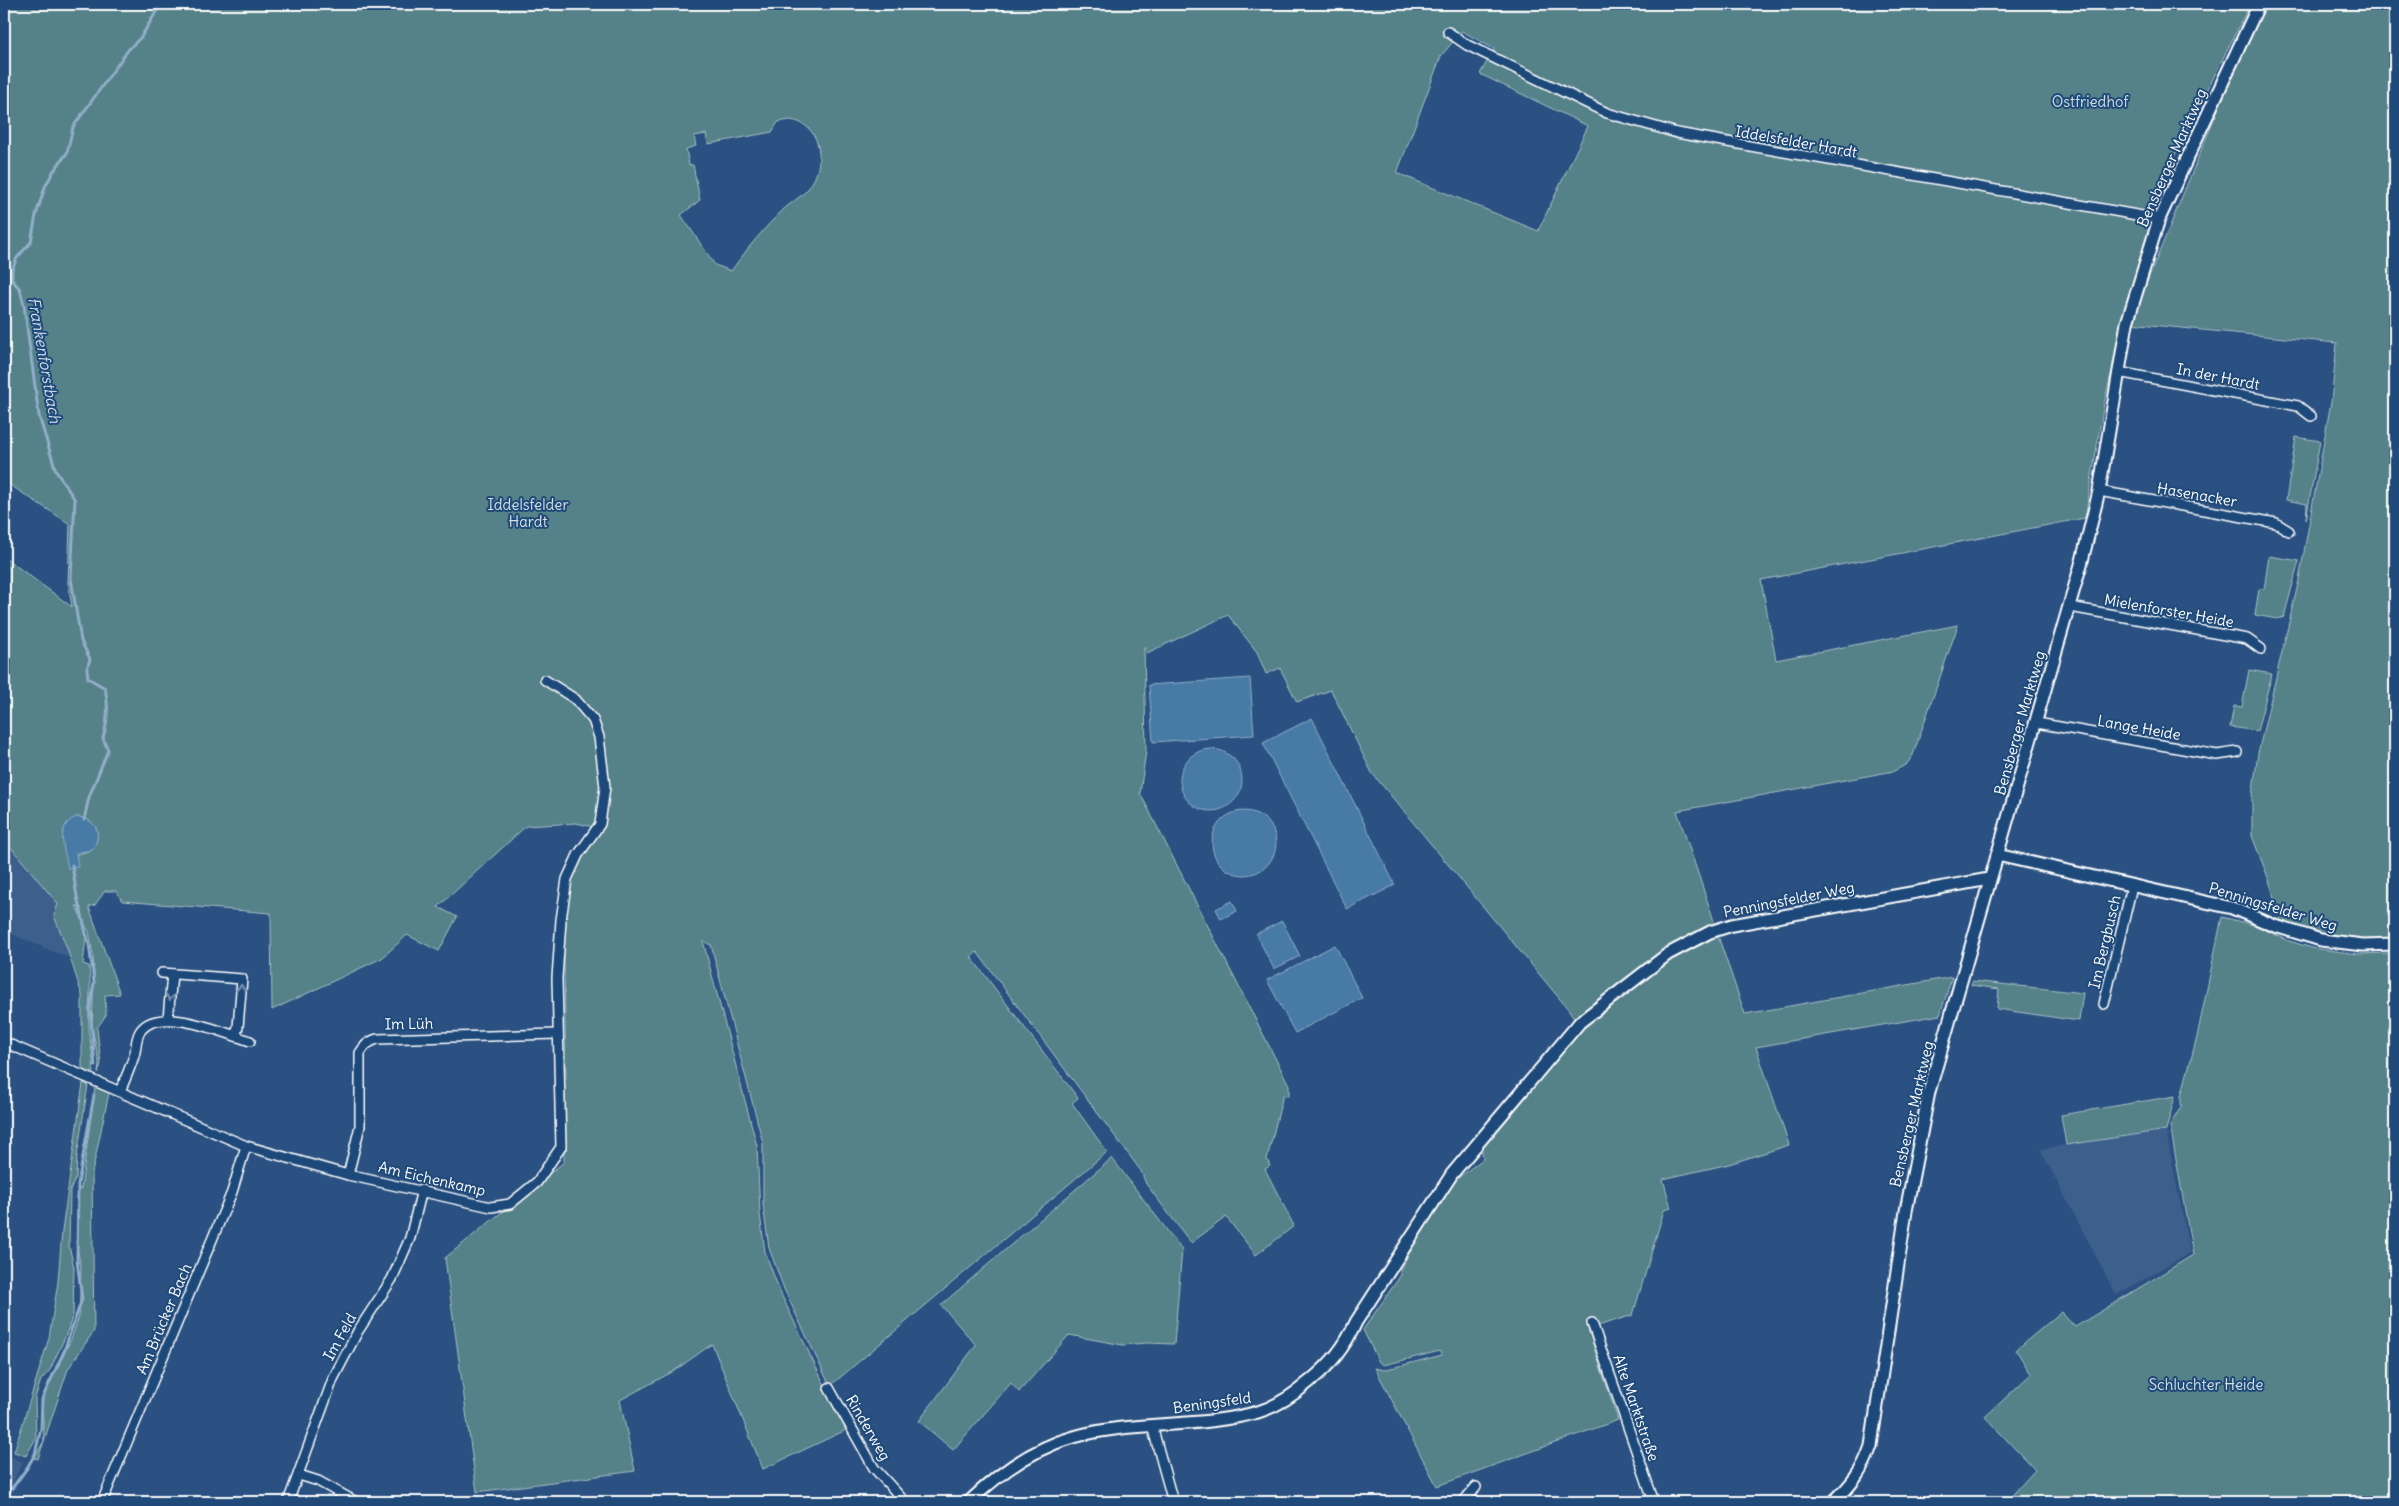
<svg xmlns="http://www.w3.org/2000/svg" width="2399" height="1506" font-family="Delius,sans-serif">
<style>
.built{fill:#3e5e8c}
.green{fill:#548189;stroke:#aac0c4;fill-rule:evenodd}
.water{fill:#477aa5;stroke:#91afc9}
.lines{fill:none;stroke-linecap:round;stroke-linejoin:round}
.stream{stroke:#91afc9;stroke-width:3}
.minor-casing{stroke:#fff;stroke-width:12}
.tertiary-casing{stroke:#fff;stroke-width:15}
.minor{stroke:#1f4a7a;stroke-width:9}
.tertiary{stroke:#1f4a7a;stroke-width:11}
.oneway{stroke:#7992af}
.labels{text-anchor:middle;stroke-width:4;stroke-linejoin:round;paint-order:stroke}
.park-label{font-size:15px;fill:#d4e0e2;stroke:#1f4a7a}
.street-label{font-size:15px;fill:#fff;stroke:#1f4a7a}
.water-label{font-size:16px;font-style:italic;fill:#d1dee8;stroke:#1f4a7a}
</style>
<rect width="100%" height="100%" fill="#2a5181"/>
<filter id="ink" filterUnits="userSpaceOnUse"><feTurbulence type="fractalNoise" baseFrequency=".02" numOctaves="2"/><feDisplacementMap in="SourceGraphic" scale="10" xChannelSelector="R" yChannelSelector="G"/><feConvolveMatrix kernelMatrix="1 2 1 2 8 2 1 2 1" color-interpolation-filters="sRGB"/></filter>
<g filter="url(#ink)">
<g class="built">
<polygon points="4,839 58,904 54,916 71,959 4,931"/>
<polygon points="2166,1130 2190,1253 2116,1295 2040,1149"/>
<polygon points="4,1454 23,1462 4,1501"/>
</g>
<g class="green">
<path d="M4,4H2250L2152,201L2154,222L2124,322L2104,403L2085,518L1761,580L1776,660L1958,625L1913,755L1907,764L1894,771L1677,811L1715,924L1667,948L1579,1017L1576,1023L1569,1010L1372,773L1331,690L1297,702L1280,668L1266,674L1257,652L1228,615L1147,653L1144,647L1146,751L1140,793L1289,1085V1096L1283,1095L1267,1159L1270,1166L1265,1169L1294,1226L1256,1255L1226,1217L1191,1243L1146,1184L1141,1171L977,952L971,957L1078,1098L1072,1103L1107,1152L830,1386L784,1289L769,1248L763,1205V1143L711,945L703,941L757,1146L760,1214L765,1252L780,1292L846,1430L763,1469L712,1344L674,1371L620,1400L635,1471L477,1492L445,1258L564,1162L563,1079H566L563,908L574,868L593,827L576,823L526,826L438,907L457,917L439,951L407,935L382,958L272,1010L271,913L122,901L116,891H105L95,905L89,907L120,994L105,995L106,1015L97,1028L101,1064L98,1073L99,1063L92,1027L94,975L93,955L89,931L85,925L81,907L76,906L82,919L86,938L83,964L89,966C92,987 88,1006 89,1026C89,1042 95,1058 93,1073L82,1069V995L67,948L54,916L58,904L4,839V557L72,607L68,583L70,524L4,481ZM1462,31L1494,49L1480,74L1588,126L1538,231L1397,173L1441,56ZM790,120C820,123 826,160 812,183C806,194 793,201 784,209C764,228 747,249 731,271L715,265L681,215L700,200L693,165H689L686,149L696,146L694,136L706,134L708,144L772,132L778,122ZM76,817C95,817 105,835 91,850L76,855Z"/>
<path d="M2265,4H2395V937C2357,940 2316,940 2281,921L2269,880L2252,836V797L2258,753L2299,580L2331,402L2337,343L2130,323L2240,56Z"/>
<polygon points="2296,437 2320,441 2306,520 2307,504 2286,500"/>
<polygon points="2269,556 2299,561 2284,617 2277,619 2255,615 2259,589 2264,589"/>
<polygon points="2249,670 2272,674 2257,731 2230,727 2234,706 2242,707"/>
<polygon points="2222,917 2257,926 2289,941 2312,948 2357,954 2395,953 2395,1502 2006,1502 2035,1470 1985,1417 2031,1374 2016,1350 2061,1312 2075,1327 2193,1255 2170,1125 2181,1107 2181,1096 2197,1037"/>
<polygon points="1717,933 1745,1014 1952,977 1940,1015 1756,1047 1789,1145 1729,1164 1663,1179 1671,1208 1664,1210 1633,1315 1588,1329 1618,1420 1437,1486 1375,1368 1384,1370 1442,1355 1440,1351 1384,1365 1379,1362 1363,1330 1401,1275 1400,1271 1419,1234 1454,1181 1483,1159 1481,1146 1579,1031 1672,956"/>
<polygon points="1973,981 2083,993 2079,1021 1997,1009 1999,989 1971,985"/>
<polygon points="83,1083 88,1085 77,1156 76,1177 70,1191 69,1245 74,1268 73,1315 66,1335 50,1370 41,1380 35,1398 36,1438 26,1456 14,1452 49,1338 58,1282 62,1231"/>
<polygon points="95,1087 109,1093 92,1173 94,1331 68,1369 38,1459 34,1458 44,1441 42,1401 49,1381 56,1371 72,1337 79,1316 81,1269 77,1246 78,1188 81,1189"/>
<polygon points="2175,1096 2166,1130 2066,1145 2061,1115"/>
<polygon points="1112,1158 1182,1250 1174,1344 1146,1343 1123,1345 1069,1335 1019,1392 1011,1383 953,1450 919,1421 976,1345 941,1305"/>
</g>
<g class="water">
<polygon points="1250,678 1254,735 1153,742 1149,685"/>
<polygon points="1312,718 1395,885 1347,909 1263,743"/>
<circle cx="1211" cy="780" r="31"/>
<circle cx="1244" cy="843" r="32"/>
<path d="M76,817C95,817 105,835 91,850L76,853L78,867L68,868C65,851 54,826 76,817Z"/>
<polygon points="1232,901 1237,911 1221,919 1216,909"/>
<polygon points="1282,921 1300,956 1274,969 1256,934"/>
<polygon points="1335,945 1362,998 1295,1033 1267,980"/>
</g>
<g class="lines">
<g class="stream">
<path d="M84,820L89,797L108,750L103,738C108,721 109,705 105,688L88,678L87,669L90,659L81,641L71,578L75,500L56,471L39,416L24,305L20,289L12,280V270L17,258L31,242L36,215L45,187L53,172L67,153L73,127L128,50L141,37L161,4"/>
<polyline points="72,865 77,897 89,944 94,982 90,1009 95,1066"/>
<polyline points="5,1502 10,1491 27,1468 35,1454 41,1428 42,1399 64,1351 82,1299 77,1260 78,1184 94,1095"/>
</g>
<defs>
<g id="minor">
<polyline points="1448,32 1467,45 1607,113 1677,133 2159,219"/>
<polyline points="2118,372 2298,406 2311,416"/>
<polyline points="2099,491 2276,523 2289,531"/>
<polyline points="2070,607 2247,639 2261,649"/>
<polyline points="2037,723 2217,755 2237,752"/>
<polyline points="162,973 242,979 238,1027 235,1036"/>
<polyline points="2104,1004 2132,886"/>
<polyline points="168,1019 172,974"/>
<polyline points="4,1042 246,1146 348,1175 491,1207 510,1204 537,1182 561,1147 557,978 561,920 567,879 578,855 600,824 605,787 599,737 593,720 575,699 545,680"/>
<path d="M120,1091C125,1080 130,1068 134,1056C137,1047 135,1038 141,1030C161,1005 225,1033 250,1041"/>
<path d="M348,1175L360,1126V1053C365,1045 368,1042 377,1039L558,1034"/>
<polyline points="1592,1323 1654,1502"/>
<polyline points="829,1388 874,1468 905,1502"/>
<polyline points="1152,1426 1173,1502"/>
<polyline points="299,1475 318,1481 356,1502"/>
<polyline points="102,1502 232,1192 246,1146"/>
<polyline points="288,1502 333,1379 358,1331 392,1279 410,1238 422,1190"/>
<polyline points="1463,1502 1476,1487"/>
</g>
<g id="tertiary">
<polyline points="1997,855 2232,908 2275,926 2321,940 2363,945 2395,944"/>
<path d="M969,1502C999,1473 1033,1448 1074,1437C1134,1420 1198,1429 1258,1412C1278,1406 1295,1394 1310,1381C1331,1364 1345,1347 1356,1322L1452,1174L1580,1022L1668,954L1710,932L1732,925L1989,879"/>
<path d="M1833,1502C1852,1485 1863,1470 1871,1446L1906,1211L1929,1092L2082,561L2099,491L2127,323L2159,219L2259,4"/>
</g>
</defs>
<use href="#minor" class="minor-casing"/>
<use href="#tertiary" class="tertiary-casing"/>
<use href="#minor" class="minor"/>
<use href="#tertiary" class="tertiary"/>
</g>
<defs><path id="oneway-chevron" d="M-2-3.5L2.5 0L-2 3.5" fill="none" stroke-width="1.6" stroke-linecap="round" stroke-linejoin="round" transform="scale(1.25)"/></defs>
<g class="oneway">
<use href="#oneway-chevron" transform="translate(241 988) rotate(-87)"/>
<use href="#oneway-chevron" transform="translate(170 997) rotate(95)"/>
</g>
</g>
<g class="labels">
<g class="park-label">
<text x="2090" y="107">Ostfriedhof</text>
<text x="528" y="510">Iddelsfelder<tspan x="528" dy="17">Hardt</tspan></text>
<text x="2206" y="1390">Schluchter Heide</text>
</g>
<g class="street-label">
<text transform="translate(1796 142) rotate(10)" y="5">Iddelsfelder Hardt</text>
<text transform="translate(2172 158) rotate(-66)" y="5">Bensberger Marktweg</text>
<text transform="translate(2218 377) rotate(11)" y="5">In der Hardt</text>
<text transform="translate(2197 495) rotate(10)" y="5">Hasenacker</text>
<text transform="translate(2169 611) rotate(10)" y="5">Mielenforster Heide</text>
<text transform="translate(2020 723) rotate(-74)" y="5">Bensberger Marktweg</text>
<text transform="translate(2139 728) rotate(10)" y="5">Lange Heide</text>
<text transform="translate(1789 900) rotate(-11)" y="5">Penningsfelder Weg</text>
<text transform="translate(2273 907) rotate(17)" y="5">Penningsfelder Weg</text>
<text transform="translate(2105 942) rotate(-77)" y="5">Im Bergbusch</text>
<text transform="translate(409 1024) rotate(-1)" y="5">Im Lüh</text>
<text transform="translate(1912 1114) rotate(-77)" y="5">Bensberger Marktweg</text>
<text transform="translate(432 1179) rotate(13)" y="5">Am Eichenkamp</text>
<text transform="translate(164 1319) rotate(-67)" y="5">Am Brücker Bach</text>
<text transform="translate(340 1337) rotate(-61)" y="5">Im Feld</text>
<text transform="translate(1212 1403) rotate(-8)" y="5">Beningsfeld</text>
<text transform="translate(1636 1408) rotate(71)" y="5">Alte Marktstraße</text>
<text transform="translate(868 1428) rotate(60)" y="5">Rinderweg</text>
</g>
<g class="water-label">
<text transform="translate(45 360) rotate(80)" y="6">Frankenforstbach</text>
</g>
</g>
<rect width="2399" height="1506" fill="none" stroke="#1f4a7a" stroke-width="20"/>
<rect x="10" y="10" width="2379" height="1486" fill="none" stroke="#fff" stroke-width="2" filter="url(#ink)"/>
</svg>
